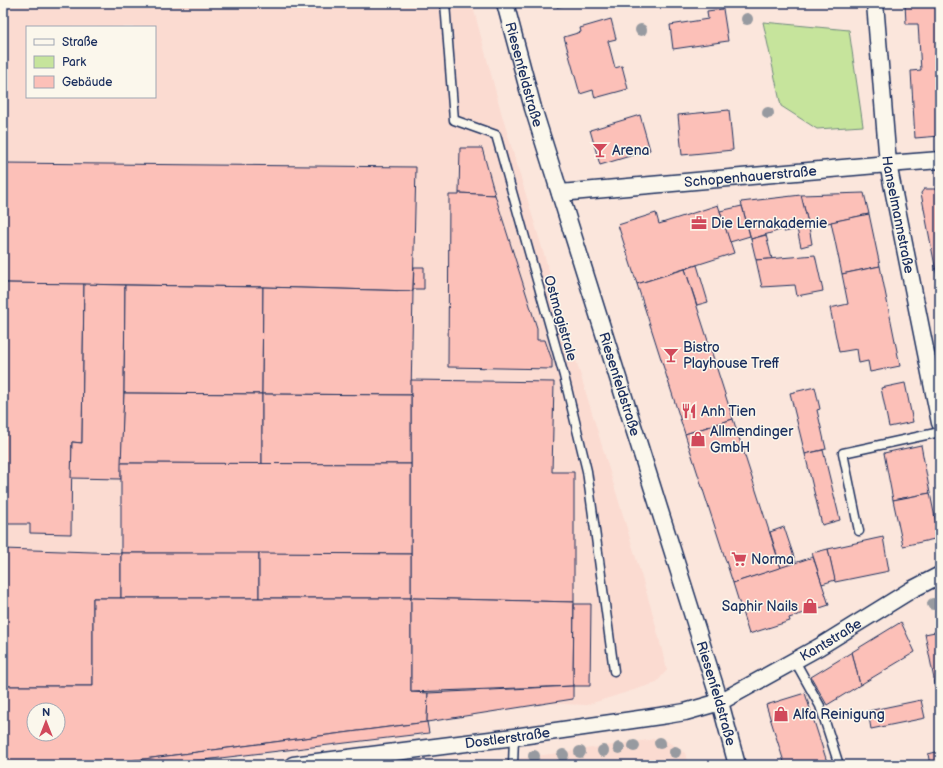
<svg xmlns="http://www.w3.org/2000/svg" width="943" height="768" font-family="'Balsamiq Sans',sans-serif">
<style>
.built{fill:#fbdbd1;fill-rule:evenodd}
.green{fill:#c6e49c;stroke:#708a7d}
.building{fill:#fcc0b8;stroke:#1b2f5e;fill-rule:evenodd}
.lines{fill:none;stroke-linecap:round;stroke-linejoin:round}
.service-casing{stroke:#1b2f5e;stroke-width:11}
.minor-casing{stroke:#1b2f5e;stroke-width:19}
.service{stroke:#fbf7ec;stroke-width:8}
.minor{stroke:#fbf7ec;stroke-width:16}
.tree{fill:#979aa0}
.labels{text-anchor:middle;stroke-width:3;stroke-linejoin:round;paint-order:stroke}
.street-label{font-size:14px;fill:#1b2f5e;stroke:#fbf7ec}
.poi-label{font-size:14px;fill:#1b2f5e;stroke:#fbf7ec;text-anchor:start}
</style>
<rect width="100%" height="100%" fill="#fbe6dc"/>
<filter id="ink" filterUnits="userSpaceOnUse"><feTurbulence type="fractalNoise" baseFrequency=".025" numOctaves="2"/><feDisplacementMap in="SourceGraphic" scale="8" xChannelSelector="R" yChannelSelector="G"/><feConvolveMatrix kernelMatrix="1 2 1 2 8 2 1 2 1" color-interpolation-filters="sRGB"/></filter>
<g filter="url(#ink)">
<g class="built">
<path d="M3,3H472L503,119L652,611L667,670L656,683L586,705L428,698L427,722L429,733L162,765H3ZM27,27H155V97H27ZM34,710H58V734H34Z"/>
<polygon points="662,738 685,753 688,765 473,765"/>
</g>
<polygon class="green" points="763,22 849,30 863,126 817,129 781,106"/>
<g class="building">
<polygon points="556,3 574,3 557,7"/>
<polygon points="905,3 940,3 940,136 915,138 911,71 921,70 918,24 906,24"/>
<polygon points="723,9 728,41 673,49 670,25 708,19 707,11"/>
<polygon points="611,19 616,39 608,41 615,68 622,66 628,89 595,98 593,90 580,94 564,37 581,32 580,28"/>
<polygon points="729,110 733,150 682,155 678,115"/>
<polygon points="640,115 650,150 600,165 590,130"/>
<polygon points="460,148 482,148 495,195 459,193"/>
<polygon points="3,163 416,167 413,291 263,287 3,283"/>
<polygon points="924,189 940,189 939,287 921,193"/>
<polygon points="459,193 495,195 537,328 537,340 545,340 552,360 552,369 448,367 449,195 459,195"/>
<polygon points="864,193 869,214 809,227 801,195"/>
<polygon points="801,195 809,227 784,232 784,229 751,239 741,202"/>
<polygon points="718,205 734,253 637,284 618,225 656,213 659,224"/>
<polygon points="742,206 750,236 730,242 720,211"/>
<polygon points="869,214 880,266 842,274 831,222"/>
<polygon points="809,227 812,244 801,247 797,229"/>
<polygon points="766,235 772,259 756,260 751,239"/>
<polygon points="815,255 823,291 797,296 795,285 762,287 756,260"/>
<polygon points="697,265 708,302 697,305 685,269"/>
<polygon points="880,266 900,366 870,372 868,361 859,363 857,349 839,352 830,308 848,304 842,274"/>
<polygon points="414,267 424,267 424,289 413,289"/>
<polygon points="685,269 733,419 685,434 637,284"/>
<polygon points="3,283 84,284 82,443 72,442 71,534 30,533 30,524 3,524"/>
<polygon points="84,284 125,285 124,393 121,479 71,478 72,442 82,443"/>
<polygon points="125,285 263,287 262,394 124,393"/>
<polygon points="263,287 413,291 411,395 262,394"/>
<polygon points="411,380 554,382 552,472 574,472 574,602 411,598"/>
<polygon points="905,383 913,422 889,427 881,388"/>
<polygon points="815,387 820,409 817,410 826,449 805,454 790,393"/>
<polygon points="124,393 262,394 262,464 121,463"/>
<polygon points="262,394 411,395 411,464 262,464"/>
<polygon points="733,419 781,568 733,583 685,434"/>
<polygon points="921,445 930,493 893,500 884,453"/>
<polygon points="823,450 840,520 822,525 805,454"/>
<polygon points="121,463 411,464 411,554 121,553"/>
<polygon points="930,493 939,538 903,546 893,500"/>
<polygon points="784,527 796,563 781,568 770,532"/>
<polygon points="883,537 889,571 835,582 828,549"/>
<polygon points="3,549 121,553 121,598 93,598 93,686 3,686"/>
<polygon points="828,549 835,580 822,584 812,553"/>
<rect x="121" y="553" width="138" height="45"/>
<polygon points="259,553 411,554 411,598 259,598"/>
<polygon points="813,557 829,605 789,618 790,621 749,634 733,583"/>
<path d="M93,598H411V692L428,693L427,722L98,765H3V686H93ZM34,710H58V734H34Z"/>
<polygon points="411,598 574,602 573,686 411,692"/>
<polygon points="574,604 591,604 590,686 573,686"/>
<polygon points="901,622 915,652 860,685 852,652"/>
<polygon points="940,631 940,683 935,684 925,634"/>
<polygon points="852,652 860,685 827,705 811,677"/>
<polygon points="940,683 940,710 935,684"/>
<polygon points="573,686 573,699 427,722 428,693"/>
<polygon points="805,693 828,765 785,765 766,705"/>
<polygon points="921,700 925,718 871,729 868,711"/>
<polygon points="427,722 429,733 162,765 98,765"/>
<polygon points="940,751 940,765 930,765 928,754"/>
<polygon points="557,761 662,762 661,765 556,765"/>
</g>
<g class="lines">
<defs>
<g id="service">
<polyline points="445,3 454,120 496,135 564,376 587,471 614,671"/>
<polyline points="859,531 843,453 940,432"/>
<polyline points="795,661 820,706 839,765"/>
<polyline points="513,765 514,737"/>
</g>
<g id="minor">
<path id="s1" d="M505,3L533,108L720,702L737,765"/>
<path id="s2" d="M875,3L888,164L940,423"/>
<path id="s3" d="M560,193L888,164L940,160"/>
<path id="s4" d="M293,765L514,737L667,715L685,712L720,702L819,647L911,590L940,575"/>
</g>
</defs>
<use href="#service" class="service-casing"/>
<use href="#minor" class="minor-casing"/>
<use href="#service" class="service"/>
<use href="#minor" class="minor"/>
</g>
<g class="tree">
<circle cx="747" cy="19" r="6"/>
<circle cx="641" cy="30" r="6"/>
<circle cx="768" cy="113" r="6"/>
<circle cx="933" cy="604" r="6"/>
<circle cx="660" cy="743" r="6"/>
<circle cx="634" cy="746" r="6"/>
<circle cx="619" cy="748" r="6"/>
<circle cx="603" cy="751" r="6"/>
<circle cx="580" cy="752" r="6"/>
<circle cx="675" cy="752" r="6"/>
<circle cx="563" cy="755" r="6"/>
<circle cx="534" cy="756" r="6"/>
</g>
</g>
<defs>
<symbol id="bar-bare" viewBox="-9 -9 18 18"><path d="M-6-5H6L.8 .8V4.5H3.5V6h-7V4.5H-.8V.8Z" fill="#d1495b" stroke="#fbf7ec" stroke-width="2.5" paint-order="stroke"/></symbol>
<symbol id="office-bare" viewBox="-9 -9 18 18"><path d="M-6-3h4V-5.5h4V-3h4V5H-6ZM-1-4.5V-3h2v-1.5ZM-6 0V1H6V0Z" fill="#d1495b" stroke="#fbf7ec" stroke-width="2.5" paint-order="stroke"/></symbol>
<symbol id="restaurant-bare" viewBox="-9 -9 18 18"><path d="M-5-6h1v4h1v-4h1v4h1v-4h1v5L-1.5 .5V6h-2V.5L-5-1ZM5-6V6H3V1.5H1.5Q1.5-4 5-6Z" fill="#d1495b" stroke="#fbf7ec" stroke-width="2.5" paint-order="stroke"/></symbol>
<symbol id="shop-bare" viewBox="-9 -9 18 18"><path d="M-5-2.5h2.3a2.7 3.5 0 0 1 5.4 0H5L5.5 6h-11ZM-1.5-2.5h3a1.5 2.3 0 0 0-3 0Z" fill="#d1495b" stroke="#fbf7ec" stroke-width="2.5" paint-order="stroke"/></symbol>
<symbol id="supermarket-bare" viewBox="-9 -9 18 18"><path d="M-6-5.5h2.5l.6 2H6L4.5 2H-2.5L-4.4-4H-6ZM-1.5 3.2a1.3 1.3 0 1 0 .1 0ZM3 3.2a1.3 1.3 0 1 0 .1 0Z" fill="#d1495b" stroke="#fbf7ec" stroke-width="2.5" paint-order="stroke"/></symbol>
</defs>
<g fill-rule="evenodd">
<use href="#bar-bare" x="589" y="139" width="22" height="22"/>
<use href="#office-bare" x="688" y="212" width="22" height="22"/>
<use href="#bar-bare" x="660" y="344" width="22" height="22"/>
<use href="#restaurant-bare" x="678" y="400" width="22" height="22"/>
<use href="#shop-bare" x="687" y="428" width="22" height="22"/>
<use href="#supermarket-bare" x="728" y="548" width="22" height="22"/>
<use href="#shop-bare" x="799" y="595" width="22" height="22"/>
<use href="#shop-bare" x="770" y="703" width="22" height="22"/>
</g>
<g class="labels">
<g class="street-label">
<text dy="5" stroke="none"><textPath href="#s1" startOffset="74">Riesenfeldstraße</textPath></text>
<text dy="5" stroke="none"><textPath href="#s3" startOffset="191">Schopenhauerstraße</textPath></text>
<text dy="5" stroke="none"><textPath href="#s2" startOffset="213">Hanselmannstraße</textPath></text>
<text transform="translate(561 318) rotate(74)" y="5">Ostmagistrale</text>
<text dy="5" stroke="none"><textPath href="#s1" startOffset="398">Riesenfeldstraße</textPath></text>
<text dy="5" stroke="none"><textPath href="#s4" startOffset="559">Kantstraße</textPath></text>
<text dy="5" stroke="none"><textPath href="#s1" startOffset="722">Riesenfeldstraße</textPath></text>
<text dy="5" stroke="none"><textPath href="#s4" startOffset="216">Dostlerstraße</textPath></text>
</g>
<g class="poi-label">
<text x="612" y="155">Arena</text>
<text x="711" y="228">Die Lernakademie</text>
<text x="683" y="352">Bistro<tspan x="683" dy="16">Playhouse Treff</tspan></text>
<text x="701" y="416">Anh Tien</text>
<text x="710" y="436">Allmendinger<tspan x="710" dy="16">GmbH</tspan></text>
<text x="751" y="564">Norma</text>
<text x="798" y="611" text-anchor="end">Saphir Nails</text>
<text x="793" y="719">Alfa Reinigung</text>
</g>
</g>
<rect width="943" height="768" fill="none" stroke="#fbf7ec" stroke-width="16"/>
<rect x="8" y="8" width="927" height="752" fill="none" stroke="#1b2f5e" stroke-width="1.5" filter="url(#ink)"/>
<rect x="26" y="26" width="130" height="72" fill="#fbf7ec" stroke="#a1a7b3"/>
<rect x="34" y="39" width="20" height="6" fill="#fbf7ec" stroke="#a1a7b3"/>
<text x="62" y="46" font-size="12" fill="#1b2f5e">Straße</text>
<rect x="34" y="56" width="20" height="12" fill="#c6e49c" stroke="#a1a7b3"/>
<text x="62" y="66" font-size="12" fill="#1b2f5e">Park</text>
<rect x="34" y="76" width="20" height="12" fill="#fcc0b8" stroke="#a1a7b3"/>
<text x="62" y="86" font-size="12" fill="#1b2f5e">Gebäude</text>
<g transform="translate(46 722)"><circle r="19" fill="#fbf7ec" stroke="#a1a7b3"/>
<path d="M0-3L7 15L0 10L-7 15Z" fill="#d1495b"/>
<text y="-6" font-size="11" font-weight="bold" text-anchor="middle" fill="#1b2f5e">N</text>
</g>
</svg>
